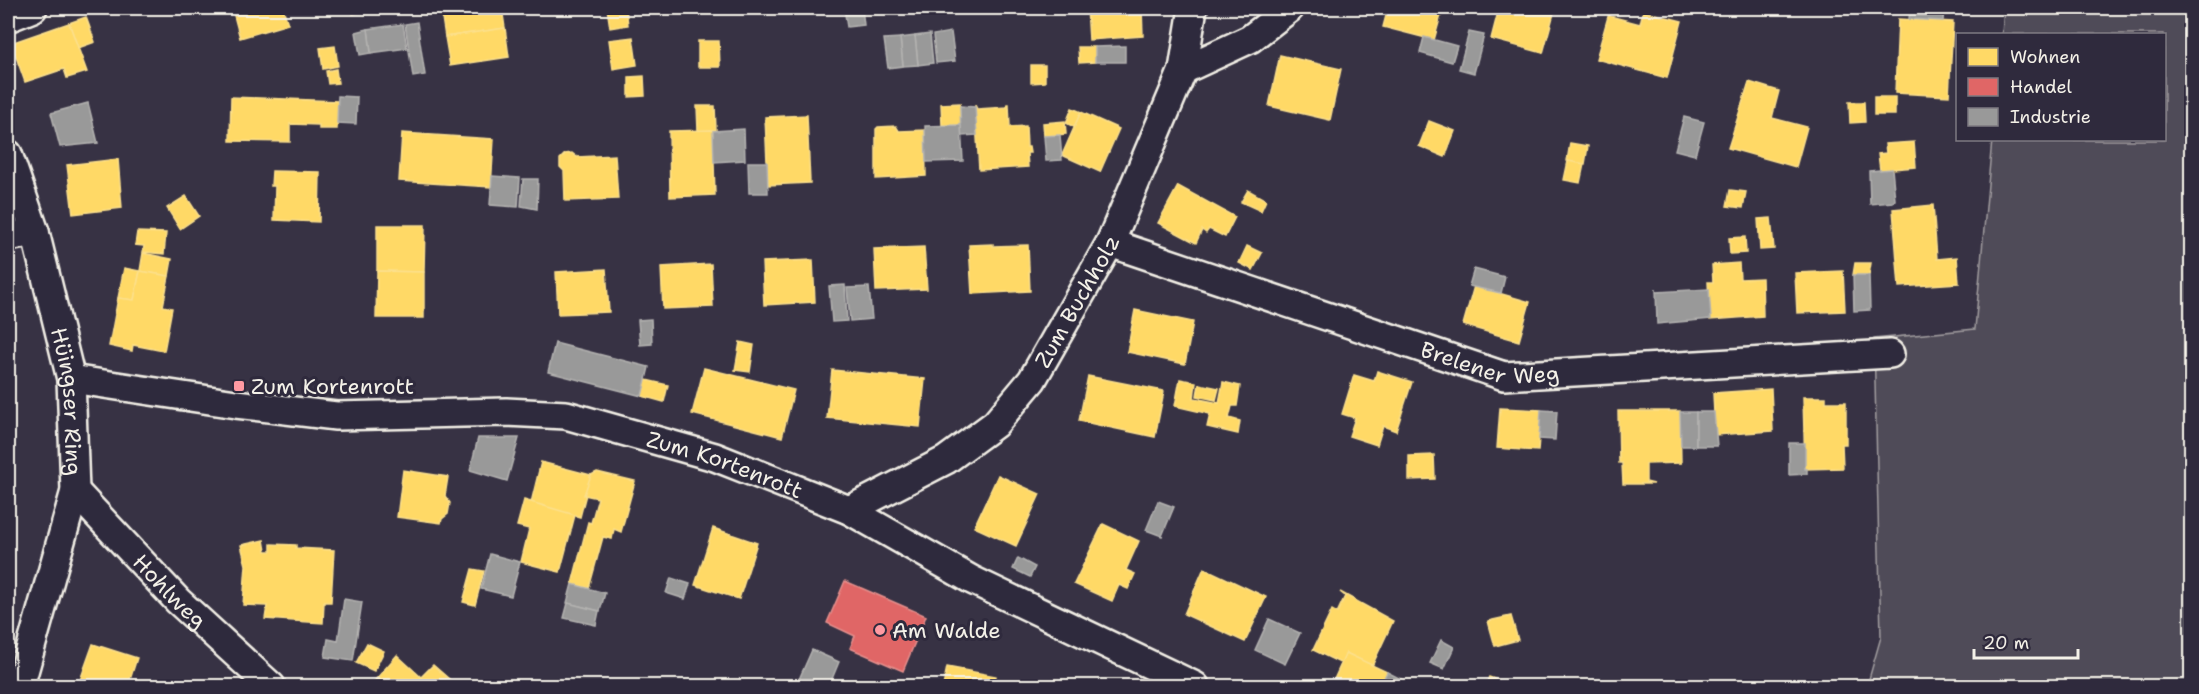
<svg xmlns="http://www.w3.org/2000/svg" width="2199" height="694" font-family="'Shantell Sans',sans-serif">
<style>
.green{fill:#504b59;stroke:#a29ea0;stroke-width:1.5}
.homes{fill:#ffd966;stroke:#fce08d;stroke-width:1.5}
.shops{fill:#e06666;stroke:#e6908d;stroke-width:1.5}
.industry{fill:#999;stroke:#b4b3b1;stroke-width:1.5}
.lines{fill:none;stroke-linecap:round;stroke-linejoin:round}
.minor-casing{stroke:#f4f1e8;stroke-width:32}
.minor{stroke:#2f2a3d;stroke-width:27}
.poi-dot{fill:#ff9aa2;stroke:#2f2a3d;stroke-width:2}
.labels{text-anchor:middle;stroke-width:6;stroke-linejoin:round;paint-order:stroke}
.street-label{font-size:22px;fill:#f4f1e8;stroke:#2f2a3d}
.poi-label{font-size:22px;fill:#f4f1e8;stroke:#2f2a3d;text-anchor:start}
</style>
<rect width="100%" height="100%" fill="#373244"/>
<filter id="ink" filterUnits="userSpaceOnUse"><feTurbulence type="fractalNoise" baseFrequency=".0167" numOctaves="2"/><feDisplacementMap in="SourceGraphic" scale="12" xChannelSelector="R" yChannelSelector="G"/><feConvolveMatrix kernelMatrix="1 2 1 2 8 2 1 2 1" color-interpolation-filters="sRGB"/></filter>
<g filter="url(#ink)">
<polygon class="green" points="2004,8 2191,8 2191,686 1867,686 1881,637 1874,339 1975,329 1992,140 2164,140 2164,34 2002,34"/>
<g class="homes">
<polygon points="232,8 283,8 288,24 240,38"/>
<polygon points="352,8 394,8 353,14"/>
<polygon points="452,8 502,8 505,28 445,37 441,11 434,10"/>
<polygon points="607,8 626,8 628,25 610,28"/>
<polygon points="1087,8 1142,8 1143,36 1089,40"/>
<polygon points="1388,8 1443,8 1434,40 1383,27"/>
<polygon points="1499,8 1532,8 1554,13 1543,53 1491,39"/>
<polygon points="1643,11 1682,21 1667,78 1596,59 1609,13 1610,16 1640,24"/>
<polygon points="86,17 95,42 78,48 69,23"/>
<polygon points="1898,19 1953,22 1949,96 1895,93"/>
<polygon points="69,23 87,72 67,78 64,69 25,82 11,43"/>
<polygon points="505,28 509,57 450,66 445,37"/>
<polygon points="633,37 637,65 613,69 609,40"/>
<polygon points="698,41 719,41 720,67 698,67"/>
<polygon points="335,46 338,66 323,69 320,48"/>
<polygon points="1078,47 1095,47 1095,62 1079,63"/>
<polygon points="1280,55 1341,69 1330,120 1269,106"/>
<polygon points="1031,65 1045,65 1045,82 1031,83"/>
<polygon points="336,69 338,83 328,84 326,71"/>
<polygon points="644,76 645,96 629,97 629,77"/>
<polygon points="1749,82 1779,91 1772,118 1807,127 1796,167 1728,148"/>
<polygon points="231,97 338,101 337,129 319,129 319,125 290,124 290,142 230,141"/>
<rect x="1874" y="97" width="21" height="18"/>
<polygon points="1849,102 1864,102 1865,122 1850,123"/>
<polygon points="960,103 961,125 942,125 941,104"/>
<polygon points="1007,104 1009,104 1010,127 1026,126 1027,147 1029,147 1030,153 1027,153 1028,167 979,170 975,105 977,109 1007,107"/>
<polygon points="697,106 715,106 716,130 698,131"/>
<polygon points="1072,108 1081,112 1074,127 1066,123"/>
<polygon points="1081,112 1119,129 1100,172 1062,155"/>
<polygon points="807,115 810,183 768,185 765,117"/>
<polygon points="1065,121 1066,134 1044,136 1043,123"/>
<polygon points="1429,121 1455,131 1445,157 1419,146"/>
<polygon points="896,126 899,131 925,130 926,176 876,179 876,129 878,127"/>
<polygon points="713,130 715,195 670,197 669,131"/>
<polygon points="402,133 494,139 491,187 399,181"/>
<polygon points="1914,142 1916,167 1880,170 1878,154 1886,153 1885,144"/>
<polygon points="1570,143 1588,146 1585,164 1567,161"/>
<polygon points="572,153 577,157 615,155 618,199 565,201 564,171 560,167 560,159 565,154"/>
<polygon points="118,159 122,208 73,214 67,165"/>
<polygon points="1568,161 1584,164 1580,183 1564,180"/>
<polygon points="272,171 320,172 319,222 274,220 275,186 271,186"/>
<polygon points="1178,186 1235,217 1225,237 1209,229 1206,233 1202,230 1196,243 1158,223"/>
<polygon points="1248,190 1266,200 1261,211 1241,202"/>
<polygon points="1730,190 1746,192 1743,208 1727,206"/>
<polygon points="186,196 199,216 180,229 167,208"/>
<polygon points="1933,205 1937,259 1957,257 1959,283 1899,287 1893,209"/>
<polygon points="1771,218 1774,249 1760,250 1758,219"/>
<polygon points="377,225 425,225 424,272 377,271"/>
<polygon points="137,232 166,233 164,254 143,252 144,246 135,245"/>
<polygon points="1745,237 1746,253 1730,254 1729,238"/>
<polygon points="993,244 993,246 1028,245 1030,291 972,294 969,245"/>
<polygon points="1247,246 1262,253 1253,270 1239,263"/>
<polygon points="924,247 927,289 876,291 874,249"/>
<polygon points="143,253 172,259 169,276 140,271"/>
<polygon points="813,260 815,302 764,305 762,262"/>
<polygon points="1739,263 1740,279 1762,278 1763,316 1710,320 1708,282 1713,282 1712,265"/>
<polygon points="1855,263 1871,263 1869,275 1853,275"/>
<polygon points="711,264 713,307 663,309 661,267"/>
<polygon points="124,268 140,271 134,300 118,298"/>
<polygon points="606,269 609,312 558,314 556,272"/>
<polygon points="140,271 169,276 163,306 172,308 164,351 133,345 132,351 109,346 118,298 134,300"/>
<polygon points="377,271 424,272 424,318 376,318"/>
<polygon points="1843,271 1845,311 1797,313 1795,273"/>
<polygon points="1474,286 1530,302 1519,341 1463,325"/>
<polygon points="1135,310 1193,322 1185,364 1127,352"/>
<polygon points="740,342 754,345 750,372 735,370"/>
<polygon points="704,368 794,390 782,437 692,414"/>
<polygon points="832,370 925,379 920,427 827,418"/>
<polygon points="1377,371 1412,382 1396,431 1383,426 1377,445 1349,436 1355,418 1342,414 1354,375 1374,381"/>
<polygon points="1088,376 1164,391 1155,437 1079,421"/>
<polygon points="1180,379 1196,382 1194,398 1219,403 1223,382 1240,386 1237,406 1232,406 1229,418 1240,421 1238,434 1207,427 1210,414 1175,406"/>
<polygon points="646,380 668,385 664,402 642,396"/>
<polygon points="1199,384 1219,388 1216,400 1197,396"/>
<polygon points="1771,389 1773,431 1715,435 1713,393"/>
<polygon points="1803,397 1826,397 1826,402 1846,402 1846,444 1842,444 1843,468 1805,469"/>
<polygon points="1500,408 1541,410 1538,451 1497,448"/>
<polygon points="1618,411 1680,411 1681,463 1646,464 1646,482 1654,484 1623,484 1622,463 1619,463"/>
<polygon points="1434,455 1435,479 1409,480 1409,456"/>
<polygon points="541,462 591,475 580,517 531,503"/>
<polygon points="403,470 448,477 445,496 450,503 448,514 442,519 441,523 397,517"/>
<polygon points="597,472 635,481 621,532 614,529 612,539 603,537 589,588 572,584 588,522 591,523 598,498 584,495 591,475"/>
<polygon points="998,475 1040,494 1016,546 974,527"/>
<polygon points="524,500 575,515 560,572 521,562 529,529 517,526"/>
<polygon points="1103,524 1139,541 1126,570 1135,574 1128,589 1119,585 1112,601 1074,584"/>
<polygon points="713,528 757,543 739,599 695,585"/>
<polygon points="264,540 266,551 271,551 271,544 296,545 296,548 334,550 331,602 324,602 323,623 265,619 267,606 243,605 246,565 241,545"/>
<polygon points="1204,568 1266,597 1245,642 1184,614"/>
<polygon points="472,569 484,571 475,605 463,602"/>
<polygon points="1340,592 1393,621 1372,666 1346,653 1342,664 1313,650 1332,610 1337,613 1345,596"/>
<polygon points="1511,616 1518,640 1495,646 1488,621"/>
<polygon points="367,643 384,651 374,671 356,663"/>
<polygon points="93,644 137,658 128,686 78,686"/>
<polygon points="1346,653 1387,672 1380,686 1331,686"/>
<polygon points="397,655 421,677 433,665 457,686 370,686"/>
<polygon points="947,667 996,676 995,686 997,686 943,686"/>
<polygon points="1489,677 1512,686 1485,686"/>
</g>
<polygon class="shops" points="845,581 926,616 903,671 850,648 855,636 827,623"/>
<g class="industry">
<polygon points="844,8 862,8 864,25 847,27"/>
<polygon points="1910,8 1944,8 1943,21 1909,19"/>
<polygon points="417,22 425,75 413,77 405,24"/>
<polygon points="403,24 407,48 371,53 368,29"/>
<polygon points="368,29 371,53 360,55 356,32"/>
<polygon points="951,32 955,61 936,63 933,35"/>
<polygon points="1469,32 1484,35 1474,73 1459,69"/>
<polygon points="930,34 933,63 918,65 915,36"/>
<polygon points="915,36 918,65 903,66 900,38"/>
<polygon points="1424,37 1457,46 1452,62 1420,53"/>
<polygon points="900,38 903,66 888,68 884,39"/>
<polygon points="1125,46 1125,62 1095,62 1095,47"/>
<polygon points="338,96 357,97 356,124 337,123"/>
<polygon points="88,103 98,143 60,147 51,113"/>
<polygon points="960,106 975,107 977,135 961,136"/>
<polygon points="1684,117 1704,122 1695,155 1675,150"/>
<polygon points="961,125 963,161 926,162 925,126"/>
<polygon points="744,129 745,160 714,162 713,131"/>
<polygon points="1060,135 1062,160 1046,161 1044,136"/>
<polygon points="748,162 767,162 768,193 749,193"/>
<polygon points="1892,169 1895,200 1893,202 1870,204 1869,171"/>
<polygon points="492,176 520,178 518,207 490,205"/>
<polygon points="523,179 538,179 537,209 521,206"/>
<polygon points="1474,269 1505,277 1501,293 1469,286"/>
<polygon points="1853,275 1869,275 1870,310 1854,311"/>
<polygon points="845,285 847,321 832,322 829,286"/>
<polygon points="869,287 872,319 850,321 847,288"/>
<polygon points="1656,289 1656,292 1709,289 1711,319 1657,324"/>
<polygon points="651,319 652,344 640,345 638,320"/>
<polygon points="555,343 649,367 642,396 548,372"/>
<polygon points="1541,410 1557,411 1555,440 1539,439"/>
<polygon points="1680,412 1696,412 1696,446 1681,446"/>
<polygon points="1696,412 1714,412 1717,446 1696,446"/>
<polygon points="478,438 519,438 507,481 470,470"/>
<polygon points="1789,443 1805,443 1805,469 1807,469 1807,474 1789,475"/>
<polygon points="1158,501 1174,507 1162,536 1146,530"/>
<polygon points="490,554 520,562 511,596 481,589"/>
<polygon points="1018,558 1035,567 1030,577 1013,569"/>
<polygon points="671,578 690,584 685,599 666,593"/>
<polygon points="572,584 605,593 600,611 567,603"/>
<polygon points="344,599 362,602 353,661 325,657 328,639 338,641"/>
<polygon points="568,603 599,611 596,625 564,618"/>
<polygon points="1269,619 1300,633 1285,664 1255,650"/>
<polygon points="1441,640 1454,647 1444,669 1430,663"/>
<polygon points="812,650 839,662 829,686 796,686"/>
<polygon points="1387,672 1405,681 1403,686 1380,686"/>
</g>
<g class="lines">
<defs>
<g id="minor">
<polyline points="8,18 33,8"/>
<polyline points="1183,70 1250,39 1290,8"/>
<path id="s1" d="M8,154L35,232L71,379L75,491L20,686"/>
<polyline points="8,237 35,232"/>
<path id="s2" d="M1110,243L1504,376L1890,354"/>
<path id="s3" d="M71,379L236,404L336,416L506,412L566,415L715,457L849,510L972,580L1195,686"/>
<path id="s4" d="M75,491L178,601L271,686"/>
<path id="s5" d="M849,510L946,460L995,424L1032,380L1110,243L1183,70L1193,8"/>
</g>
</defs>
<use href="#minor" class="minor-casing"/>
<use href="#minor" class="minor"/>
</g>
</g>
<g class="poi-dot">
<rect x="233" y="380" width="12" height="12" rx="3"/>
<circle cx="880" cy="630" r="6"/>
</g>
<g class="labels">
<g class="street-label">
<text dy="8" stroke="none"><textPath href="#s5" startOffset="318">Zum Buchholz</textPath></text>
<text dy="8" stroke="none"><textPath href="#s2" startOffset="400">Brelener Weg</textPath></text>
<text dy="8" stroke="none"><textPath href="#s1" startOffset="256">Hüingser Ring</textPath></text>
<text dy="8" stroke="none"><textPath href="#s3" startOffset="664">Zum Kortenrott</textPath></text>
<text dy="8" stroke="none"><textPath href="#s4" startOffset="138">Hohlweg</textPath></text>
</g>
<g class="poi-label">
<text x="251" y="394">Zum Kortenrott</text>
<text x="892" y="638">Am Walde</text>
</g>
</g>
<rect width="2199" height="694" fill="none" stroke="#2f2a3d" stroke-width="30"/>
<rect x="15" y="15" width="2169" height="664" fill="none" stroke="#f4f1e8" stroke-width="2" filter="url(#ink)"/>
<rect x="1956" y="33" width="210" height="108" fill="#2f2a3d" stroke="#7e7a81" stroke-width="1.5"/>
<rect x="1968" y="48" width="30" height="18" fill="#ffd966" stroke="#7e7a81" stroke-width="1.5"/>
<text x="2010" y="63" font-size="18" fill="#f4f1e8">Wohnen</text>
<rect x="1968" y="78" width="30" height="18" fill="#e06666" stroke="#7e7a81" stroke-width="1.5"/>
<text x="2010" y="93" font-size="18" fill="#f4f1e8">Handel</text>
<rect x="1968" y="108" width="30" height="18" fill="#999999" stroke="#7e7a81" stroke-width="1.5"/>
<text x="2010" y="123" font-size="18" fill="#f4f1e8">Industrie</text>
<path d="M1974 649v9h104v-9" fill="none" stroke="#f4f1e8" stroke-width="3"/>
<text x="1983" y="649" font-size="18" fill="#f4f1e8" stroke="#2f2a3d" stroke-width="4.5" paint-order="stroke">20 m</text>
</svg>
